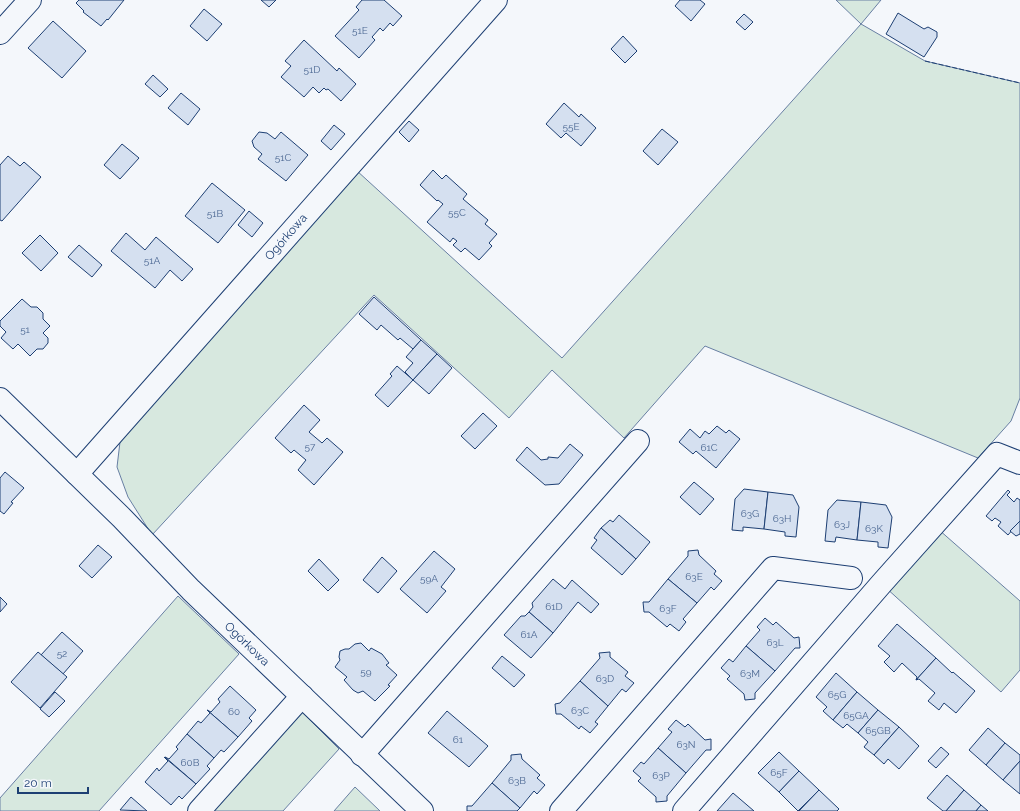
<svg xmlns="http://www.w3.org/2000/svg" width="1020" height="811" font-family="Raleway,sans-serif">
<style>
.green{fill:#d7e8df;stroke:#687fa3}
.building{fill:#d5e0f0;stroke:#1d3f73}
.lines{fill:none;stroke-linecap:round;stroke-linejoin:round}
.minor-casing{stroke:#1d3f73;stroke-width:24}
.minor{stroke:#f4f7fb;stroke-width:22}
.fence{stroke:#1d3f73;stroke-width:1;stroke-dasharray:5 2;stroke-linecap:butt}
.labels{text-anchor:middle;stroke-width:3;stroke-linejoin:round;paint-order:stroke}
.number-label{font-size:10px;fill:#4b6792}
.street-label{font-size:12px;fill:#1d3f73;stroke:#f4f7fb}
</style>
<rect width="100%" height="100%" fill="#f4f7fb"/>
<g class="green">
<polygon points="836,0 881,0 861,24 925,61 1020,83 1020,398 1011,421 978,458 705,346 624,438 552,370 509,418 374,295 152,535 128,497 117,467 120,442 356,170 562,358 861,24"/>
<polygon points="938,529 1020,601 1020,670 1001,692 885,587"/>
<polygon points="178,596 239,654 99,811 0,811 0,798"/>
<polygon points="302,712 339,749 283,811 213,811"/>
<polygon points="355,787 380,811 334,811"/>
</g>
<g class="building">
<polygon points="79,0 124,0 108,20 107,19 101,26 83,12 84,11 76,3"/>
<polygon points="261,0 276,0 269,7"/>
<polygon points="362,0 384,0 402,16 393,26 390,23 383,31 380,28 372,37 375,40 359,58 335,36 359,10 356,7"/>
<polygon points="680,0 700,0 705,4 691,21 675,6"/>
<polygon points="204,9 222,24 207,41 190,26"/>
<polygon points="898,13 924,29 928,27 937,32 937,37 924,57 886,34"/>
<polygon points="744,14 753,22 745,30 736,22"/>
<polygon points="53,21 86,51 62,78 28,48"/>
<polygon points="623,36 637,51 625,63 611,49"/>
<polygon points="304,40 337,71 339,68 356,84 341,101 328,89 326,90 324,88 319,93 313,87 304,97 281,77 291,66 285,61"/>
<polygon points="153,75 168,89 160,97 145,84"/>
<polygon points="181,93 200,109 188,125 168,108"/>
<polygon points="564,103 579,117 581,114 596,128 581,146 566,133 561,138 546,124"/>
<polygon points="409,121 419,130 409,142 399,132"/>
<polygon points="334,125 345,134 331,150 321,141"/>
<polygon points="662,129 678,142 658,165 643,151"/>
<polygon points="259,132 267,133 275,139 281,132 308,155 286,181 258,159 262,154 254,147 252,141"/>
<polygon points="122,144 139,158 120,179 104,165"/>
<polygon points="8,156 20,166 24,162 41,177 2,221 0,220 0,165"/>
<polygon points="433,170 442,179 446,175 467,194 463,199 488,220 485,224 497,234 489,243 492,246 479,260 465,248 461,252 453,245 457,241 453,238 450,242 427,222 443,204 438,200 437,201 420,185"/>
<polygon points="212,183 245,210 218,243 185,216"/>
<polygon points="249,211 263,223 252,237 238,225"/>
<polygon points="126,233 145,250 156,237 193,269 182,281 170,270 155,288 111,251"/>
<polygon points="40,235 58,253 41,271 22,253"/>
<polygon points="79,245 102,265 92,277 68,257"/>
<polygon points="374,297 421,340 413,349 400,338 398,340 381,325 377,330 359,314"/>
<polygon points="22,299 31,307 37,307 43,313 43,319 50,326 43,333 48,338 48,343 43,349 37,349 30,356 18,344 13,349 1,338 6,332 0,326 0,321"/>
<polygon points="421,340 437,354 413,380 405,372 413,363 406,357"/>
<polygon points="437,354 452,368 429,394 413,380"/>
<polygon points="397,366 413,380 388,407 375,395 392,376 390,374"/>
<polygon points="304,405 320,420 309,432 322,443 327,438 343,452 314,485 298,470 306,460 294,450 291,453 275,438"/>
<polygon points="483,413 497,426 475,449 461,436"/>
<polygon points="717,426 726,433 729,430 740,439 716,468 696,451 693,454 679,442 690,429 700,438 705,431 709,434"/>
<polygon points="570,444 583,455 559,484 545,485 516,460 527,447 541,460 548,459 548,457 558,458"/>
<polygon points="5,472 24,488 11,502 13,503 4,514 0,511 0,478"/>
<polygon points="694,482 714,499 700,515 680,497"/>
<polygon points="744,489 768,492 764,529 743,527 743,531 732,530 735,499"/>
<polygon points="1008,490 1010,492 1007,495 1014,502 1017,498 1020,500 1020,521 1008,535 998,526 1001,522 995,518 992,521 986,516"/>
<polygon points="768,492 793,495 799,507 796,537 785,536 785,532 764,529"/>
<polygon points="837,500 861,502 857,540 836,537 835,542 825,541 828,510"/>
<polygon points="861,502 886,505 892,517 888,548 878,547 878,542 857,540"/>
<polygon points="619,515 650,542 636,559 601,528 610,520 613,522"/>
<polygon points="1020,521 1020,534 1016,536 1010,531"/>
<polygon points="601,528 636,559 622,575 591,548 597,540 594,538"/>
<polygon points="98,545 112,557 92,578 79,566"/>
<polygon points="698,550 699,555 716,571 714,574 722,581 714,590 711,587 697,603 668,579 688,556 688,551"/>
<polygon points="434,551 455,569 441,587 446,591 427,613 400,589"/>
<polygon points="382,557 397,571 378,593 363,580"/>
<polygon points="319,559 339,580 328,591 308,571"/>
<polygon points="553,579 565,589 572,580 599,604 591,613 578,602 553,633 529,612 533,607 532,603"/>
<polygon points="668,579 697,603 683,619 686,622 679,631 670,624 667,627 649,612 644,612 643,602 649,602"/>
<polygon points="0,597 7,604 0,612"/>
<polygon points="529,612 553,633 531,658 504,635 521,616 525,616"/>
<polygon points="765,618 773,625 776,622 794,638 799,637 800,648 795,648 775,671 746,646 760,630 757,627"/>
<polygon points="897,624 936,658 916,680 917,677 902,663 894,672 884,662 890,656 878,646"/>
<polygon points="62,632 83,651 63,674 41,655"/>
<polygon points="361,643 369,651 371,648 382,654 389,663 386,665 397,675 388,685 390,686 375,701 363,691 358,693 353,690 344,680 347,677 335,667 340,660 339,657 340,651 345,649 349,649 355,644"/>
<polygon points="746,646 775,671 755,693 755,699 745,700 744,694 727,679 730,676 721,668 729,659 733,662"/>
<polygon points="38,652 67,677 40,708 11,682"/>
<polygon points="610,652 610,657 628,672 625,676 634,683 626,692 622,689 608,706 580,681 600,658 599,653"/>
<polygon points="502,656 525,675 514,687 492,668"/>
<polygon points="936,658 952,673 953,672 975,691 956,713 944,703 939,710 928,701 935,693 919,679 916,680"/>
<polygon points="836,673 857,692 833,720 823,711 827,707 816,697"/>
<polygon points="580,681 608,706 595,722 598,724 590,733 581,726 579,729 561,714 556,714 555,704 560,703"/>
<polygon points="230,686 256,710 249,718 252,721 238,737 207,710 211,712 220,702 218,699"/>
<polygon points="55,692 65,701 49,717 40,709"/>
<polygon points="857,692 878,710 858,733 847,724 843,728 833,720"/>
<polygon points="207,710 238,737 224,752 221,750 214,758 187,734 198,721 201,723 210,713"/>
<polygon points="878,710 899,727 874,755 864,747 868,742 858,733"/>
<polygon points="447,711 488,746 469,767 428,733"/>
<polygon points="676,720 685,727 688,724 705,740 711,739 711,750 706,750 686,773 658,748 672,732 668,729"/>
<polygon points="899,727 919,746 899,769 888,759 884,764 874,755"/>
<polygon points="988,728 1005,743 986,765 969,750"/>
<polygon points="187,734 214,758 207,766 210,769 196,784 165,757 169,759 178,749 176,747"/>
<polygon points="1005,743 1020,755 1020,761 1003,780 986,765"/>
<polygon points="941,747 949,754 936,768 928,761"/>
<polygon points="658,748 686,773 667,796 667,801 656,802 656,797 638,781 641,778 633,771 641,762 644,764"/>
<polygon points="779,752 799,771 779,792 758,773"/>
<polygon points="521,754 522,759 540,775 537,778 545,785 537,794 534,791 520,808 492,783 511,760 511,755"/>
<polygon points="164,757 196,784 182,799 179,796 171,805 145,782 157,768 159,771 168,761"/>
<polygon points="1020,761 1020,794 1003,780"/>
<polygon points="799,771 819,790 798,811 779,792"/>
<polygon points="947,775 964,790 946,811 943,811 927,798"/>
<polygon points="492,783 520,808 517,811 467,811 467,806 472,806"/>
<polygon points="819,790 839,809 837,811 799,811"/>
<polygon points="964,790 981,805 976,811 946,811"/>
<polygon points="733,793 754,811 717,811"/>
<polygon points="131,797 147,811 120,810"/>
<polygon points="981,805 988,811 976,811"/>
</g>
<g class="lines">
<defs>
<g id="minor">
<polyline points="0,33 30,0"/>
<polyline points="0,399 122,518 191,590 422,811"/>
<polyline points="77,474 496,0"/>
<polyline points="362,755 638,441"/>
<polyline points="199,811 302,696"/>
<polyline points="561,811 773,568 851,578"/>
<polyline points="684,811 882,583 997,454 1020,463"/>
</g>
</defs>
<use href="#minor" class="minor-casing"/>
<use href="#minor" class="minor"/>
<polyline class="fence" points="925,61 1020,83"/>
</g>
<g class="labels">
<g class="number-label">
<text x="360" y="34">51E</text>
<text x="312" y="73">51D</text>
<text x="571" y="130">55E</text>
<text x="283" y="161">51C</text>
<text x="457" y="216">55C</text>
<text x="215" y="217">51B</text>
<text x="152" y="264">51A</text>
<text x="25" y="333">51</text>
<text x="310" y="450">57</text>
<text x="709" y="451">61C</text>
<text x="750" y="517">63G</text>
<text x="782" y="522">63H</text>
<text x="842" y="528">63J</text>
<text x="874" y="532">63K</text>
<text x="694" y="580">63E</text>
<text x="429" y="582">59A</text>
<text x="554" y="610">61D</text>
<text x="668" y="612">63F</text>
<text x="529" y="638">61A</text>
<text x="775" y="646">63L</text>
<text x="62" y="657">52</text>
<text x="366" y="675">59</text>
<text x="750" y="677">63M</text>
<text x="605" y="682">63D</text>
<text x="837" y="698">65G</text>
<text x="580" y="714">63C</text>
<text x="234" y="715">60</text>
<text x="856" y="719">65GA</text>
<text x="878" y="734">65GB</text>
<text x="458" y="743">61</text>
<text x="686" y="748">63N</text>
<text x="190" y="766">60B</text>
<text x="779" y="776">65F</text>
<text x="661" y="779">63P</text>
<text x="517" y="784">63B</text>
</g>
<g class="street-label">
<text transform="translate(286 237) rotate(-49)" y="4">Ogórkowa</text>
<text transform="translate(247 644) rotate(44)" y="4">Ogórkowa</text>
</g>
</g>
<path d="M18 787v6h70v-6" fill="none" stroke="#1d3f73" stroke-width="2"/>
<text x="24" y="787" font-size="12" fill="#1d3f73" stroke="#f4f7fb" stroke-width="3" paint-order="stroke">20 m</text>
</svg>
